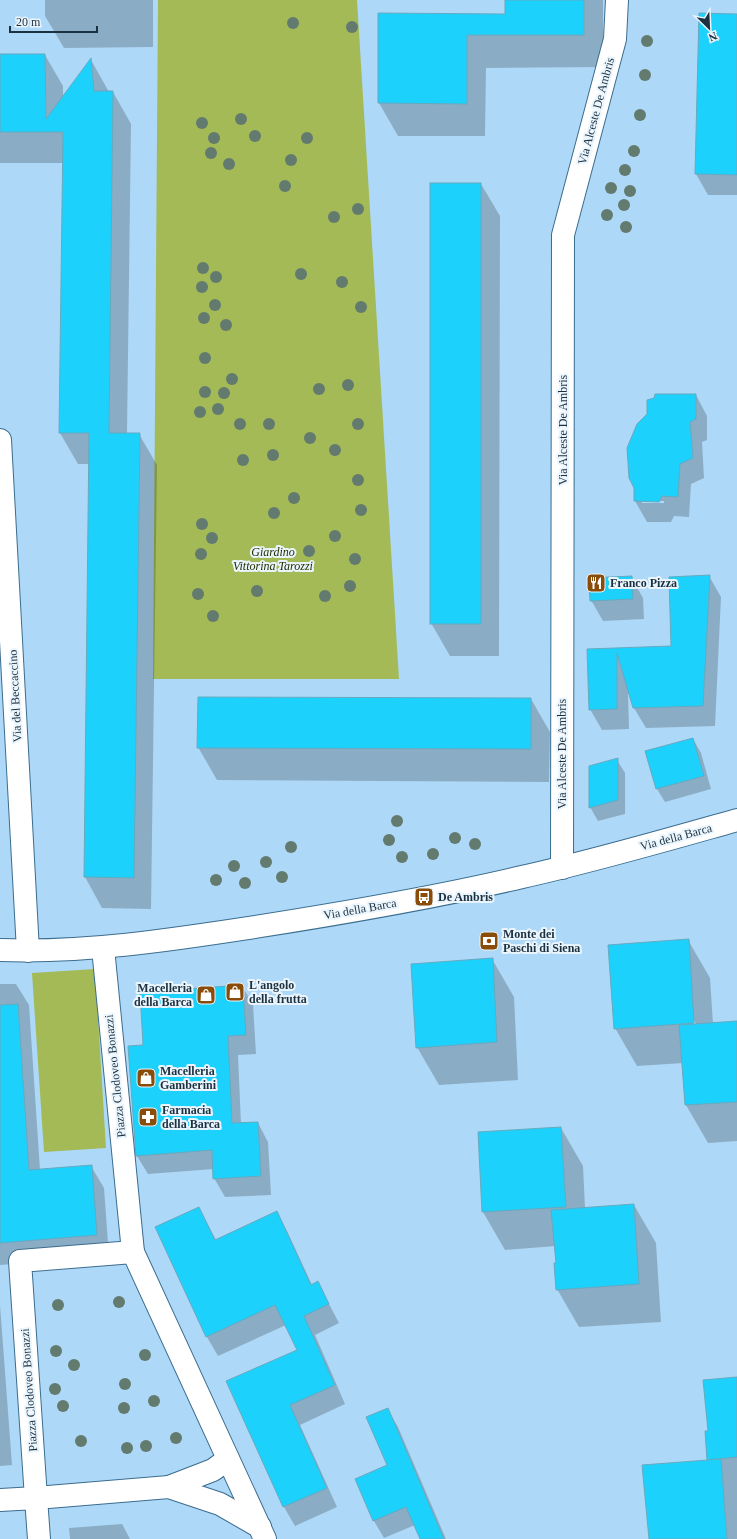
<svg xmlns="http://www.w3.org/2000/svg" width="737" height="1539" font-family="'Times New Roman',serif">
<style>
.green{fill:#a3ba57}
.shadow{fill:#0003;fill-rule:evenodd}
.building{fill:#1dd1fd;stroke:#65aac0}
.lines{fill:none;stroke-linecap:round;stroke-linejoin:round}
.street-casing{stroke:#3b6d8f;stroke-width:24}
.secondary-casing{stroke:#3b6d8f;stroke-width:24}
.street{stroke:#fff;stroke-width:22}
.secondary{stroke:#fff;stroke-width:22}
.tree{fill:#637a6f}
.labels{text-anchor:middle;stroke-width:4;stroke-linejoin:round;paint-order:stroke}
.street-label{font-size:12px;fill:#1c3140;stroke:#eaf5fd}
.park-label{font-size:12px;font-style:italic;fill:#252e00;stroke:#eaf5fd}
.poi-label{font-size:12px;font-weight:bold;fill:#1c3140;stroke:#eaf5fd;text-anchor:start}
</style>
<rect width="100%" height="100%" fill="#aed8f7"/>
<g class="green">
<polygon points="158,0 357,0 399,679 153,679"/>
<polygon points="95,969 106,1148 44,1152 32,973"/>
</g>
<g class="shadow">
<polygon points="45,0 153,0 153,47 64,48 45,16"/>
<polygon points="506,0 603,0 603,67 486,68 485,136 398,136 379,103 379,14 506,15"/>
<polygon points="700,14 737,15 737,195 708,195 696,174"/>
<polygon points="0,55 45,55 63,86 63,98 91,60 109,92 113,92 131,124 127,434 139,434 157,465 151,909 102,908 85,877 90,464 78,464 60,433 64,163 0,163"/>
<polygon points="481,184 500,216 499,656 450,656 431,623"/>
<path d="M696,395L707,416V440L702,442L704,478L691,484L689,517L674,516L671,522H647L635,501V487ZM642,501H664V503H642Z"/>
<polygon points="709,576 721,597 715,726 646,728 634,708 628,691 629,729 602,730 590,709 588,650 672,647"/>
<polygon points="631,577 643,598 644,619 603,621 591,600"/>
<polygon points="531,699 550,732 549,782 217,780 198,747"/>
<polygon points="693,739 701,753 711,789 665,802 657,789 646,752"/>
<polygon points="617,760 625,773 625,814 598,821 590,807"/>
<path d="M688,940L710,978L713,1024L737,1022V1141L708,1143L686,1105L683,1063L637,1066L615,1028ZM693,1019L697,1025H694L691,1020Z"/>
<polygon points="492,959 514,997 518,1080 439,1085 417,1047"/>
<polygon points="0,984 16,984 29,1005 40,1170 91,1166 104,1188 109,1257 0,1265"/>
<polygon points="242,986 253,1005 256,1054 238,1055 241,1124 258,1123 268,1142 271,1195 225,1197 214,1178 214,1169 148,1174 137,1156 144,1046"/>
<polygon points="561,1128 583,1166 585,1208 634,1205 656,1243 661,1322 579,1327 557,1289 556,1246 505,1250 483,1212"/>
<polygon points="199,1208 216,1240 276,1212 287,1231 312,1285 318,1283 339,1323 315,1335 345,1404 300,1425 337,1507 295,1526 284,1507 228,1382 298,1351 286,1325 218,1356 207,1337 157,1228"/>
<polygon points="0,1305 12,1465 0,1466"/>
<polygon points="737,1378 737,1539 650,1539 709,1461 709,1432"/>
<polygon points="387,1409 398,1427 446,1539 421,1539 415,1525 384,1538 374,1521 388,1465"/>
<polygon points="122,1524 130,1539 70,1539 69,1528"/>
</g>
<g class="building">
<polygon points="505,0 584,0 584,35 467,35 467,104 378,103 378,13 505,14"/>
<polygon points="699,13 737,14 737,175 695,174"/>
<polygon points="0,54 45,54 46,119 91,58 94,91 113,91 109,433 140,433 134,878 84,877 89,433 59,433 63,132 0,132"/>
<rect x="430" y="183" width="51" height="441"/>
<polygon points="655,394 696,394 696,419 690,422 693,458 680,464 678,497 662,496 659,502 634,501 634,488 629,478 627,448 637,424 647,414 647,400 654,398"/>
<polygon points="710,575 703,706 633,708 617,653 617,709 589,710 587,649 671,646 669,577"/>
<polygon points="632,576 633,599 590,601 589,578"/>
<polygon points="198,697 531,698 531,749 197,748"/>
<polygon points="693,738 704,776 656,789 645,751"/>
<polygon points="618,758 618,800 589,808 589,766"/>
<polygon points="689,939 694,1023 614,1029 608,945"/>
<polygon points="493,958 497,1042 416,1048 411,964"/>
<polygon points="243,985 246,1035 228,1036 232,1123 258,1122 261,1176 213,1179 212,1150 136,1156 128,1046 143,1045 140,992"/>
<polygon points="18,1004 29,1170 92,1165 97,1235 0,1243 0,1005"/>
<polygon points="737,1021 737,1102 685,1105 679,1025"/>
<polygon points="561,1127 566,1207 482,1212 478,1132"/>
<polygon points="634,1204 639,1284 556,1290 554,1263 556,1263 551,1210"/>
<polygon points="199,1207 215,1240 277,1211 311,1285 318,1281 329,1304 304,1316 335,1385 290,1405 327,1488 283,1507 226,1381 297,1350 275,1305 206,1337 155,1227"/>
<polygon points="737,1377 737,1457 707,1460 705,1431 708,1431 703,1380"/>
<polygon points="388,1408 398,1431 444,1539 420,1539 406,1507 373,1521 355,1479 387,1465 366,1417"/>
<polygon points="721,1459 727,1539 649,1539 642,1465"/>
</g>
<g class="lines">
<defs>
<g id="street">
<polyline points="0,440 28,951"/>
<polyline points="562,868 563,235 615,39 617,0"/>
<polyline points="103,948 133,1252 265,1539"/>
<polyline points="133,1252 20,1261 36,1498 169,1487 220,1504 260,1527"/>
<polyline points="169,1487 213,1470 228,1459"/>
<polyline points="0,1500 36,1498 39,1539"/>
</g>
<path id="secondary" d="M0,950C86,953 170,940 255,927C344,913 434,898 522,877C594,861 666,840 737,820"/>
</defs>
<use href="#street" class="street-casing"/>
<use href="#secondary" class="secondary-casing"/>
<use href="#street" class="street"/>
<use href="#secondary" class="secondary"/>
</g>
<g class="tree">
<circle cx="293" cy="23" r="6"/>
<circle cx="352" cy="27" r="6"/>
<circle cx="647" cy="41" r="6"/>
<circle cx="645" cy="75" r="6"/>
<circle cx="640" cy="115" r="6"/>
<circle cx="241" cy="119" r="6"/>
<circle cx="202" cy="123" r="6"/>
<circle cx="255" cy="136" r="6"/>
<circle cx="214" cy="138" r="6"/>
<circle cx="307" cy="138" r="6"/>
<circle cx="634" cy="151" r="6"/>
<circle cx="211" cy="153" r="6"/>
<circle cx="291" cy="160" r="6"/>
<circle cx="229" cy="164" r="6"/>
<circle cx="625" cy="170" r="6"/>
<circle cx="285" cy="186" r="6"/>
<circle cx="611" cy="188" r="6"/>
<circle cx="630" cy="191" r="6"/>
<circle cx="624" cy="205" r="6"/>
<circle cx="358" cy="209" r="6"/>
<circle cx="607" cy="215" r="6"/>
<circle cx="334" cy="217" r="6"/>
<circle cx="626" cy="227" r="6"/>
<circle cx="203" cy="268" r="6"/>
<circle cx="301" cy="274" r="6"/>
<circle cx="216" cy="277" r="6"/>
<circle cx="342" cy="282" r="6"/>
<circle cx="202" cy="287" r="6"/>
<circle cx="215" cy="305" r="6"/>
<circle cx="361" cy="307" r="6"/>
<circle cx="204" cy="318" r="6"/>
<circle cx="226" cy="325" r="6"/>
<circle cx="205" cy="358" r="6"/>
<circle cx="232" cy="379" r="6"/>
<circle cx="348" cy="385" r="6"/>
<circle cx="319" cy="389" r="6"/>
<circle cx="205" cy="392" r="6"/>
<circle cx="224" cy="393" r="6"/>
<circle cx="218" cy="409" r="6"/>
<circle cx="200" cy="412" r="6"/>
<circle cx="240" cy="424" r="6"/>
<circle cx="269" cy="424" r="6"/>
<circle cx="358" cy="424" r="6"/>
<circle cx="310" cy="438" r="6"/>
<circle cx="335" cy="450" r="6"/>
<circle cx="273" cy="455" r="6"/>
<circle cx="243" cy="460" r="6"/>
<circle cx="358" cy="480" r="6"/>
<circle cx="294" cy="498" r="6"/>
<circle cx="361" cy="510" r="6"/>
<circle cx="274" cy="513" r="6"/>
<circle cx="202" cy="524" r="6"/>
<circle cx="335" cy="536" r="6"/>
<circle cx="212" cy="538" r="6"/>
<circle cx="309" cy="551" r="6"/>
<circle cx="201" cy="554" r="6"/>
<circle cx="355" cy="559" r="6"/>
<circle cx="350" cy="586" r="6"/>
<circle cx="257" cy="591" r="6"/>
<circle cx="198" cy="594" r="6"/>
<circle cx="325" cy="596" r="6"/>
<circle cx="213" cy="616" r="6"/>
<circle cx="397" cy="821" r="6"/>
<circle cx="455" cy="838" r="6"/>
<circle cx="389" cy="840" r="6"/>
<circle cx="475" cy="844" r="6"/>
<circle cx="291" cy="847" r="6"/>
<circle cx="433" cy="854" r="6"/>
<circle cx="402" cy="857" r="6"/>
<circle cx="266" cy="862" r="6"/>
<circle cx="234" cy="866" r="6"/>
<circle cx="282" cy="877" r="6"/>
<circle cx="216" cy="880" r="6"/>
<circle cx="245" cy="883" r="6"/>
<circle cx="119" cy="1302" r="6"/>
<circle cx="58" cy="1305" r="6"/>
<circle cx="56" cy="1351" r="6"/>
<circle cx="145" cy="1355" r="6"/>
<circle cx="74" cy="1365" r="6"/>
<circle cx="125" cy="1384" r="6"/>
<circle cx="55" cy="1389" r="6"/>
<circle cx="154" cy="1401" r="6"/>
<circle cx="63" cy="1406" r="6"/>
<circle cx="124" cy="1408" r="6"/>
<circle cx="176" cy="1438" r="6"/>
<circle cx="81" cy="1441" r="6"/>
<circle cx="146" cy="1446" r="6"/>
<circle cx="127" cy="1448" r="6"/>
</g>
<defs>
<symbol id="restaurant-square" viewBox="-11 -11 22 22"><rect x="-9" y="-9" width="18" height="18" rx="4" fill="#894d09" stroke="#eaf5fd"/><path d="M-5-6h1v4h1v-4h1v4h1v-4h1v5L-1.5 .5V6h-2V.5L-5-1ZM5-6V6H3V1.5H1.5Q1.5-4 5-6Z" fill="#fff"/></symbol>
<symbol id="bus-square" viewBox="-11 -11 22 22"><rect x="-9" y="-9" width="18" height="18" rx="4" fill="#894d09" stroke="#eaf5fd"/><path d="M-5-6H5V4H4V6H2V4H-2V6H-4V4H-5ZM-3.5-4V0h7V-4ZM-3.5 1.2v1.5H-2V1.2ZM2 1.2v1.5H3.5V1.2Z" fill="#fff"/></symbol>
<symbol id="bank-square" viewBox="-11 -11 22 22"><rect x="-9" y="-9" width="18" height="18" rx="4" fill="#894d09" stroke="#eaf5fd"/><path d="M-6-4H6V4H-6ZM0-2.3a2.3 2.3 0 1 0 0 4.6a2.3 2.3 0 1 0 0-4.6Z" fill="#fff"/></symbol>
<symbol id="shop-square" viewBox="-11 -11 22 22"><rect x="-9" y="-9" width="18" height="18" rx="4" fill="#894d09" stroke="#eaf5fd"/><path d="M-5-2.5h2.3a2.7 3.5 0 0 1 5.4 0H5L5.5 6h-11ZM-1.5-2.5h3a1.5 2.3 0 0 0-3 0Z" fill="#fff"/></symbol>
<symbol id="pharmacy-square" viewBox="-11 -11 22 22"><rect x="-9" y="-9" width="18" height="18" rx="4" fill="#894d09" stroke="#eaf5fd"/><path d="M-2-6h4v4h4v4h-4v4h-4v-4h-4v-4h4Z" fill="#fff"/></symbol>
</defs>
<g fill-rule="evenodd">
<use href="#restaurant-square" x="585" y="572" width="22" height="22"/>
<use href="#bus-square" x="413" y="886" width="22" height="22"/>
<use href="#bank-square" x="478" y="930" width="22" height="22"/>
<use href="#shop-square" x="224" y="981" width="22" height="22"/>
<use href="#shop-square" x="195" y="984" width="22" height="22"/>
<use href="#shop-square" x="135" y="1067" width="22" height="22"/>
<use href="#pharmacy-square" x="137" y="1106" width="22" height="22"/>
</g>
<g class="labels">
<g class="street-label">
<text transform="translate(596 111) rotate(-75)" y="4">Via Alceste De Ambris</text>
<text transform="translate(563 430) rotate(-90)" y="4">Via Alceste De Ambris</text>
<text transform="translate(15 696) rotate(-93)" y="4">Via del Beccaccino</text>
<text transform="translate(562 754) rotate(-90)" y="4">Via Alceste De Ambris</text>
<text transform="translate(676 837) rotate(-15)" y="4">Via della Barca</text>
<text transform="translate(360 909) rotate(-10)" y="4">Via della Barca</text>
<text transform="translate(115 1076) rotate(-96)" y="4">Piazza Clodoveo Bonazzi</text>
<text transform="translate(29 1390) rotate(-94)" y="4">Piazza Clodoveo Bonazzi</text>
</g>
<g class="park-label">
<text x="273" y="556">Giardino<tspan x="273" dy="14">Vittorina Tarozzi</tspan></text>
</g>
<g class="poi-label">
<text x="610" y="587">Franco Pizza</text>
<text x="438" y="901">De Ambris</text>
<text x="503" y="938">Monte dei<tspan x="503" dy="14">Paschi di Siena</tspan></text>
<text x="249" y="989">L'angolo<tspan x="249" dy="14">della frutta</tspan></text>
<text x="192" y="992" text-anchor="end">Macelleria<tspan x="192" dy="14">della Barca</tspan></text>
<text x="160" y="1075">Macelleria<tspan x="160" dy="14">Gamberini</tspan></text>
<text x="162" y="1114">Farmacia<tspan x="162" dy="14">della Barca</tspan></text>
</g>
</g>
<g transform="translate(709 28) rotate(156)" stroke="#eaf5fd" stroke-width="3" paint-order="stroke">
<path d="M0-3L7 15L0 10L-7 15Z" fill="#1c3140"/>
<text y="-6" font-size="11" font-weight="bold" text-anchor="middle" fill="#1c3140">N</text>
</g>
<path d="M10 26v6h87v-6" fill="none" stroke="#1c3140" stroke-width="2"/>
<text x="16" y="26" font-size="12" fill="#1c3140" stroke="#eaf5fd" stroke-width="3" paint-order="stroke">20 m</text>
</svg>
